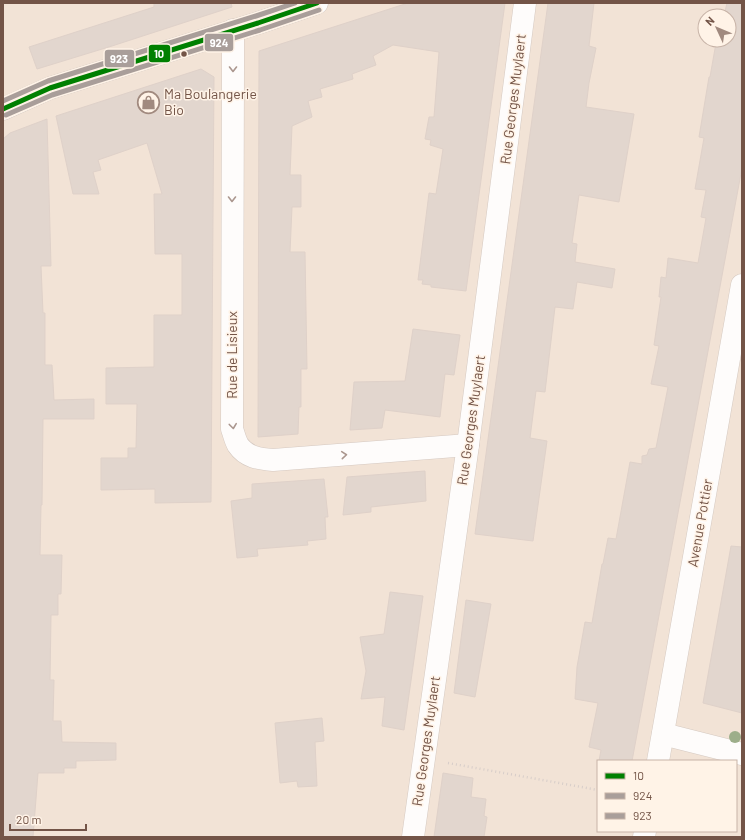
<svg xmlns="http://www.w3.org/2000/svg" width="745" height="840" font-family="Barlow,sans-serif">
<style>
.residential{fill:#f2e3d6;fill-rule:evenodd}
.building{fill:#e2d6ce;stroke:#dfd1c9}
.lines{fill:none;stroke-linecap:round;stroke-linejoin:round}
.minor-casing{stroke:#d5c9c1;stroke-width:23}
.path{stroke:#d7cdc9;stroke-width:2.5;stroke-dasharray:1 3;stroke-linecap:butt}
.minor{stroke:#fefcfb;stroke-width:22}
.bus-1-casing{stroke:#fff3e7;stroke-width:8}
.bus-2-casing{stroke:#fff3e7;stroke-width:8}
.bus-3-casing{stroke:#fff3e7;stroke-width:8}
.bus-1{stroke:#008001;stroke-width:5}
.bus-2{stroke:#a99e9a;stroke-width:5}
.bus-3{stroke:#a99e9a;stroke-width:5}
.tree{fill:#9dae8a}
.oneway{stroke:#ab978f}
.bus-dot{fill:#735447;stroke:#fff3e7;stroke-width:1.5}
.labels{text-anchor:middle;stroke-width:3;stroke-linejoin:round;paint-order:stroke}
.poi-label{font-size:14px;fill:#735447;stroke:#fff3e7;text-anchor:start}
.street-label{font-size:14px;fill:#735447;stroke:#fff3e7}
.line-badge{stroke:#fff3e7;stroke-width:1.5}
.badge-label{font-size:11px;text-anchor:middle;font-weight:bold;fill:#fff}
</style>
<rect width="100%" height="100%" fill="#f6eee6"/>
<path class="residential" d="M3,3H742V837H3ZM705,16H729V40H705ZM598,761H736V831H598Z"/>
<g class="building">
<polygon points="154,3 231,3 232,7 112,46 37,69 29,47 154,7"/>
<polygon points="408,3 505,3 466,291 431,287 431,285 422,284 423,280 418,280 429,193 436,194 443,149 430,145 431,140 425,139 429,117 434,117 439,52 393,45 373,56 376,65 352,74 353,79 320,89 322,97 308,101 312,117 292,126 290,175 301,175 301,207 292,207 290,252 305,252 307,369 301,369 301,407 299,407 298,434 258,437 259,51"/>
<polygon points="548,3 594,3 589,46 596,48 589,83 586,107 634,114 619,202 579,195 572,243 577,244 575,262 615,269 612,288 577,282 573,309 555,307 545,392 536,391 530,438 547,441 533,541 475,534"/>
<polygon points="727,3 742,3 742,168 632,761 599,761 601,750 589,747 598,703 575,699 577,667 585,622 592,623 602,564 603,564 608,538 616,539 630,462 642,464 642,456 647,455 649,449 656,448 668,387 651,384 659,346 654,345 661,297 659,297 661,277 666,278 668,258 698,263 706,218 701,217 706,190 695,189 704,138 699,137 709,77 710,77 716,43 720,43 720,40 729,40 729,16 724,16"/>
<polygon points="201,69 214,77 211,502 155,503 155,489 101,490 101,458 128,458 128,448 136,448 137,404 106,404 106,368 154,367 154,315 182,315 182,254 155,254 154,194 162,194 147,143 98,160 101,170 93,172 99,194 73,194 56,116"/>
<polygon points="47,119 51,266 41,266 43,313 45,313 45,365 52,365 54,400 94,399 94,419 43,419 42,505 41,505 40,555 62,555 61,594 58,594 58,615 51,615 50,680 54,680 53,721 61,721 62,742 116,743 116,760 76,761 76,768 64,768 64,773 38,773 33,837 3,837 3,139 10,133"/>
<polygon points="413,329 460,335 454,375 445,374 440,417 385,410 382,428 350,430 354,382 405,381"/>
<polygon points="425,471 426,501 371,507 371,512 343,515 347,477"/>
<polygon points="324,479 328,517 325,517 326,539 307,541 308,545 257,549 258,556 237,558 231,501 252,498 252,484"/>
<polygon points="731,546 742,547 742,713 703,703"/>
<polygon points="390,592 423,596 404,730 382,726 385,697 361,699 366,671 360,637 384,634"/>
<polygon points="466,600 491,604 475,697 454,693"/>
<polygon points="322,718 324,741 315,742 317,786 298,787 297,781 280,783 275,723"/>
<polygon points="443,773 473,778 471,797 486,799 484,816 487,817 484,837 434,837"/>
</g>
<g class="lines">
<defs>
<g id="minor">
<path d="M233,30V65L232,429C234,434 235,440 238,445C246,457 259,459 273,460L468,445"/>
<polyline points="3,109 50,88 258,23 317,3"/>
<polyline points="663,734 742,754"/>
<polyline points="658,761 742,285"/>
<polyline points="413,837 468,445 525,3"/>
<polyline points="644,837 645,831"/>
</g>
</defs>
<use href="#minor" class="minor-casing"/>
<polyline class="path" points="448,763 598,790"/>
<use href="#minor" class="minor"/>
<defs>
<polyline id="bus-1" points="3,109 50,88 258,23 317,3"/>
<polyline id="bus-2" points="6,115 52,95 260,30 319,10"/>
<polyline id="bus-3" points="3,101 48,81 256,16 295,3"/>
</defs>
<use href="#bus-1" class="bus-1-casing"/>
<use href="#bus-2" class="bus-2-casing"/>
<use href="#bus-3" class="bus-3-casing"/>
<use href="#bus-1" class="bus-1"/>
<use href="#bus-2" class="bus-2"/>
<use href="#bus-3" class="bus-3"/>
</g>
<circle class="tree" cx="735" cy="737" r="6"/>
<defs><path id="oneway-chevron" d="M-2-3.5L2.5 0L-2 3.5" fill="none" stroke-width="1.6" stroke-linecap="round" stroke-linejoin="round"/></defs>
<g class="oneway">
<use href="#oneway-chevron" transform="translate(233 69) rotate(90)"/>
<use href="#oneway-chevron" transform="translate(232 199) rotate(90)"/>
<use href="#oneway-chevron" transform="translate(233 426) rotate(83)"/>
<use href="#oneway-chevron" transform="translate(344 455) rotate(-5)"/>
</g>
<defs>
<symbol id="shop-ring" viewBox="-11 -11 22 22"><circle r="9.5" fill="#fff3e7" stroke="#a18a7f" stroke-width="1.5"/><path d="M-5-2.5h2.3a2.7 3.5 0 0 1 5.4 0H5L5.5 6h-11ZM-1.5-2.5h3a1.5 2.3 0 0 0-3 0Z" fill="#a18a7f"/></symbol>
</defs>
<g fill-rule="evenodd">
<use href="#shop-ring" x="136" y="90" width="25" height="25"/>
</g>
<circle class="bus-dot" cx="184" cy="54" r="3.5"/>
<g class="labels">
<g class="poi-label">
<text x="164" y="99">Ma Boulangerie<tspan x="164" dy="16">Bio</tspan></text>
</g>
<g class="street-label">
<text transform="translate(513 99) rotate(-83)" y="5">Rue Georges Muylaert</text>
<text transform="translate(232 355) rotate(-90)" y="5">Rue de Lisieux</text>
<text transform="translate(471 420) rotate(-82)" y="5">Rue Georges Muylaert</text>
<text transform="translate(700 523) rotate(-80)" y="5">Avenue Pottier</text>
<text transform="translate(426 741) rotate(-82)" y="5">Rue Georges Muylaert</text>
</g>
</g>
<g class="line-badge">
<rect x="204" y="33" width="30" height="19" rx="4" fill="#a99e9a"/>
<rect x="148" y="44" width="23" height="19" rx="4" fill="#008001"/>
<rect x="104" y="49" width="31" height="19" rx="4" fill="#a99e9a"/>
</g>
<g class="badge-label">
<text x="219" y="47">924</text>
<text x="159" y="58">10</text>
<text x="119" y="63">923</text>
</g>
<rect width="745" height="840" fill="none" stroke="#735447" stroke-width="8"/>
<rect x="597" y="760" width="140" height="72" fill="#fff3e7" stroke="#c7b3a7"/>
<rect x="605" y="773" width="20" height="6" fill="#008001" stroke="#c7b3a7"/>
<text x="633" y="780" font-size="12" fill="#735447">10</text>
<rect x="605" y="793" width="20" height="6" fill="#a99e9a" stroke="#c7b3a7"/>
<text x="633" y="800" font-size="12" fill="#735447">924</text>
<rect x="605" y="813" width="20" height="6" fill="#a99e9a" stroke="#c7b3a7"/>
<text x="633" y="820" font-size="12" fill="#735447">923</text>
<g transform="translate(717 28) rotate(314)"><circle r="19" fill="#fff3e7" stroke="#c7b3a7"/>
<path d="M0-3L7 15L0 10L-7 15Z" fill="#a18a7f"/>
<text y="-6" font-size="11" font-weight="bold" text-anchor="middle" fill="#735447">N</text>
</g>
<path d="M10 824v6h76v-6" fill="none" stroke="#735447" stroke-width="2"/>
<text x="16" y="824" font-size="12" fill="#735447" stroke="#fff3e7" stroke-width="3" paint-order="stroke">20 m</text>
</svg>
